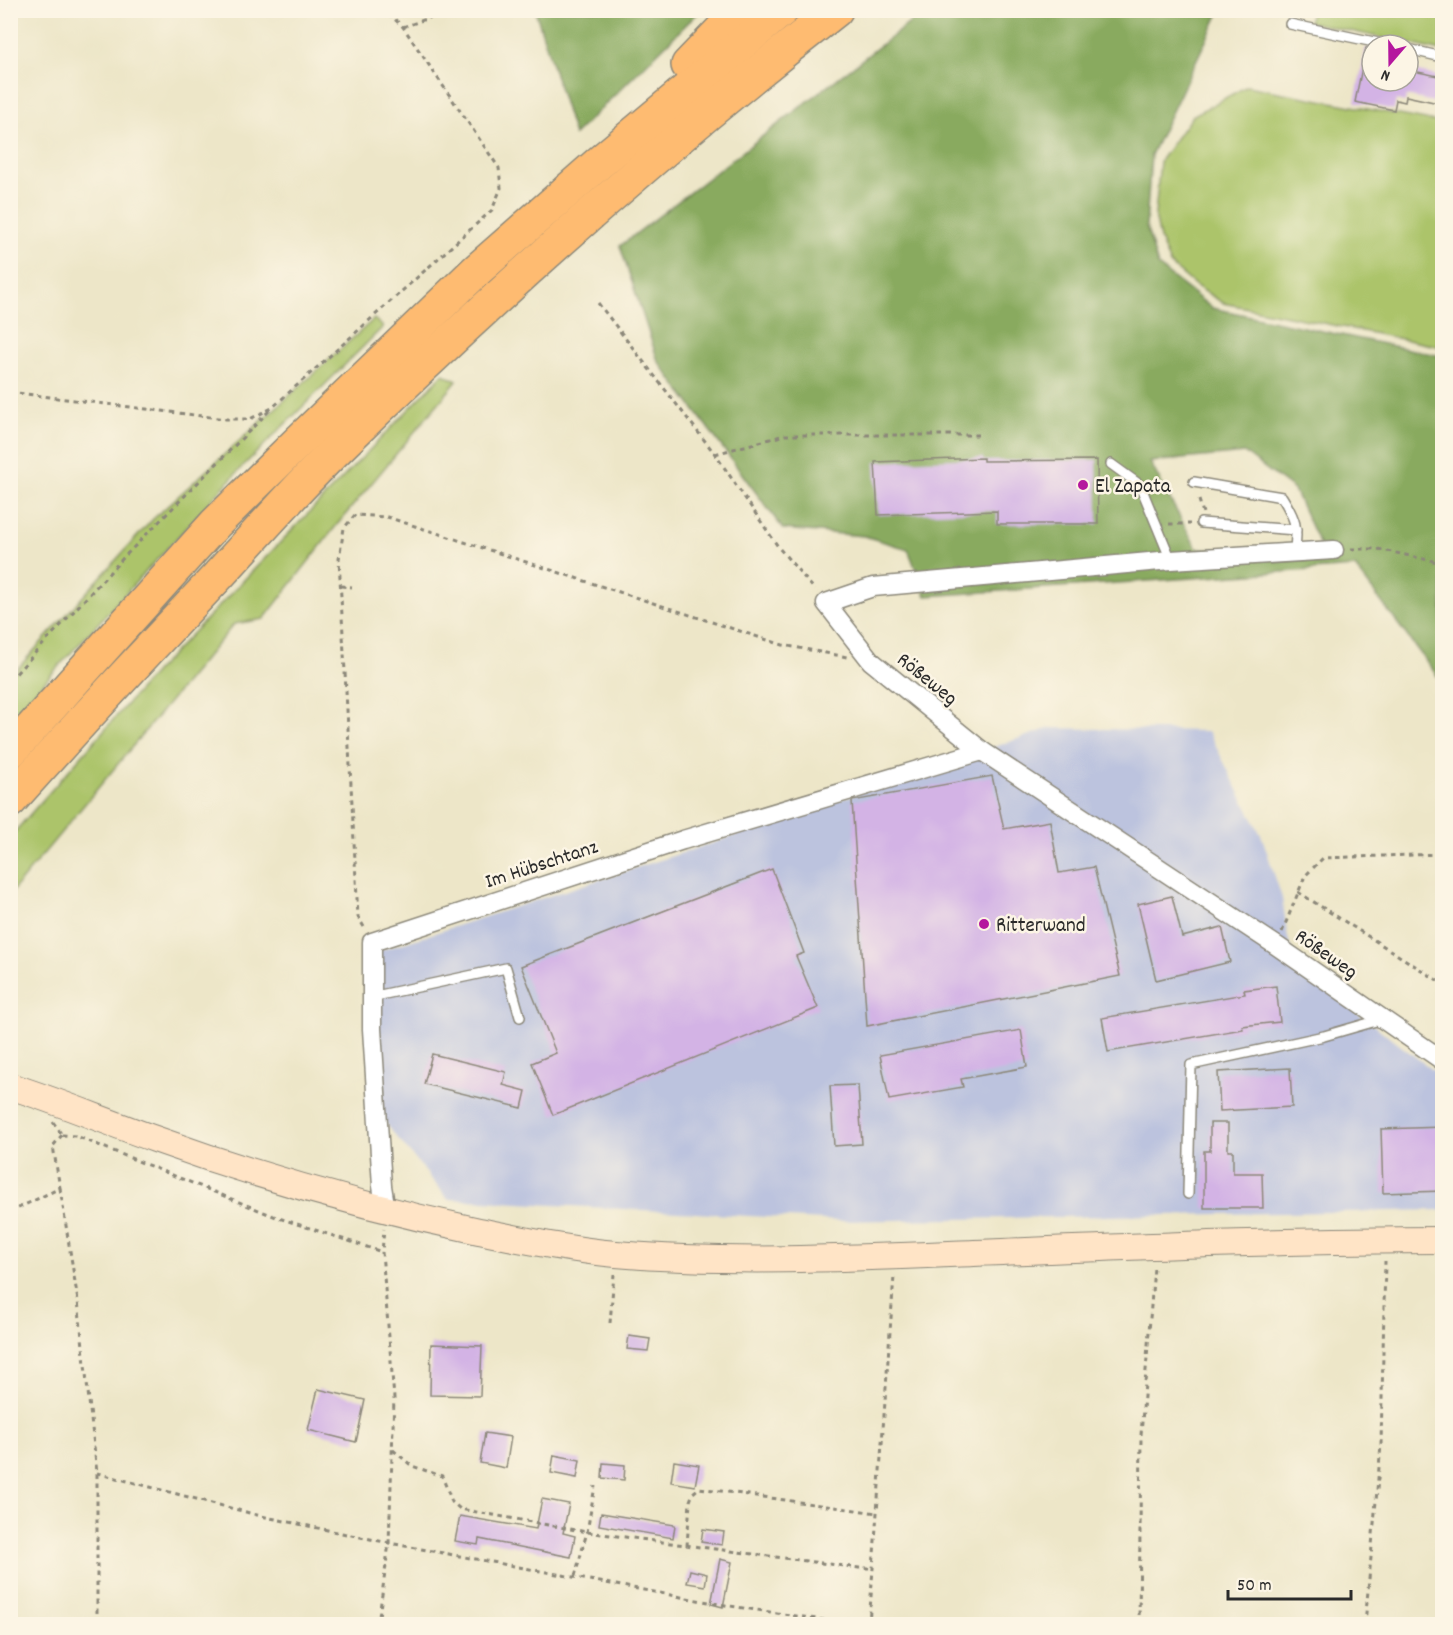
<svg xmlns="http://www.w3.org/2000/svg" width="1453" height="1635" font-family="Dekko,sans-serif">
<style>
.industrial{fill:#bcc3de}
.green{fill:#acc46a;stroke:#6c784a;stroke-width:1.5}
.forest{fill:#89aa5e;stroke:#5a6a44;stroke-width:1.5;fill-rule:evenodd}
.building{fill:#d3b3e5}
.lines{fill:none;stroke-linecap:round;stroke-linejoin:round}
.lane-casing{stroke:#8c887a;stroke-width:12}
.street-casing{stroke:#8c887a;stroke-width:21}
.secondary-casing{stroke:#8c887a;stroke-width:28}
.highway-casing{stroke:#8c887a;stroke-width:36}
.path{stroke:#8c887a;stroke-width:3;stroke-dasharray:4.5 4.5;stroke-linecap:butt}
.lane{stroke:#fff;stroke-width:9}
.street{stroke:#fff;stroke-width:18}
.secondary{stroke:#ffe4c6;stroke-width:26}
.highway{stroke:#febb71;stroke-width:33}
.poi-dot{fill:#b5179e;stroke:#fcf5e5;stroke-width:2}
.labels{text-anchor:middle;stroke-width:5;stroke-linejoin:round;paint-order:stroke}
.poi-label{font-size:21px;fill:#2b2b2b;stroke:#fcf5e5;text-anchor:start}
.street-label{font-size:21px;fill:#2b2b2b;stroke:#fcf5e5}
</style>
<rect width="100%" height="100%" fill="#fcf5e5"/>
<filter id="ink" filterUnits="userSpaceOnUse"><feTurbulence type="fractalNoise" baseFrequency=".0167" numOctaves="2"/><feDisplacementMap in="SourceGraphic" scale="12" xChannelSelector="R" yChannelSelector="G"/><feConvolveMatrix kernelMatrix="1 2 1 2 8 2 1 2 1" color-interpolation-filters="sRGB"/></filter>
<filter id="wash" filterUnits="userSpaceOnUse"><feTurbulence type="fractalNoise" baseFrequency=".008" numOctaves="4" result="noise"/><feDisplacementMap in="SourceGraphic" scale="24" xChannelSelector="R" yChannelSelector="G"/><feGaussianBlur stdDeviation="1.35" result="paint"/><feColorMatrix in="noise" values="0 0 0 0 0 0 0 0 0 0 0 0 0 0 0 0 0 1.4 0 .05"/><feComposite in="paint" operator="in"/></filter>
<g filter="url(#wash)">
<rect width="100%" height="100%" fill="#ede6c8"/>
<polygon class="industrial" points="1050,728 1208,731 1262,837 1282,898 1288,938 1298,968 1442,1077 1442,1210 841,1221 448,1199 377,1113 379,951 716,842"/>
<g class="green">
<polygon points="1311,11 1442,11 1442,51 1309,22"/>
<polygon points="1247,86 1442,123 1442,347 1223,303 1196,286 1170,264 1160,239 1155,215 1160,161 1192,116"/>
<polygon points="374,319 383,327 243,466 11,718 11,676 153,519"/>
<polygon points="443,374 457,381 336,526 264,619 234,624 11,893 11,836 156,671"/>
</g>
<g class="forest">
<polygon points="535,10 700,10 700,11 574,135"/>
<path d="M925,11H1220L1151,155L1146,226L1158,266L1212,308L1442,356V682L1355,567L926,596L908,549L864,536L783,529L658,361L620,246ZM1245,453L1294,490L1321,548L1197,549L1150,462Z"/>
</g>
<g id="blocks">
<g class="building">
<polygon points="1366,48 1372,49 1372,81 1408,81 1408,70 1443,77 1443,104 1406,96 1405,102 1396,100 1394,110 1355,102"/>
<polygon points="983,458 983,461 1097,460 1098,524 997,524 997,511 878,515 875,462"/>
<polygon points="992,776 1004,829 1050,821 1059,873 1094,867 1120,976 867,1026 852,801"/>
<polygon points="772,869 804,953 796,956 818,1008 553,1115 532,1063 556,1053 521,966"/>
<polygon points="1172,896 1182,937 1222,927 1230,962 1156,980 1138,904"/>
<polygon points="1276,986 1280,1022 1242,1026 1243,1029 1108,1052 1102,1018 1245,994 1244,990"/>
<polygon points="1021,1030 1027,1067 961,1079 963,1087 889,1100 880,1055"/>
<polygon points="432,1054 506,1072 503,1085 526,1091 522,1108 424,1084"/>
<polygon points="1290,1068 1292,1107 1220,1111 1218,1072"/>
<polygon points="858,1085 862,1144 834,1146 830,1086"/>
<polygon points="1210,1123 1228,1123 1228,1151 1233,1151 1233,1173 1262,1173 1263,1208 1204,1208 1204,1151 1210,1151"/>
<polygon points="1443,1127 1443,1191 1383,1193 1381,1129"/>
<polygon points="629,1336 650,1339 648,1351 627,1349"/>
<polygon points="431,1344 482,1346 480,1396 430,1395"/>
<polygon points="318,1389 365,1400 356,1442 308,1430"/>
<polygon points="485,1433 511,1437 506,1468 480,1463"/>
<polygon points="554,1455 580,1460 577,1478 551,1473"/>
<polygon points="674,1461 699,1465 695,1486 671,1482"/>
<polygon points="603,1463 625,1465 624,1480 602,1478"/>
<polygon points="542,1499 569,1504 563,1533 575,1536 571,1557 479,1539 478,1545 455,1541 460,1516 536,1529"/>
<polygon points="601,1513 675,1525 673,1538 599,1525"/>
<polygon points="703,1529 724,1532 722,1545 701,1542"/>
<polygon points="720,1559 732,1562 723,1607 711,1604"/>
<polygon points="690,1570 707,1574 705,1586 687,1583"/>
</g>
</g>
</g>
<g filter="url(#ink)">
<use href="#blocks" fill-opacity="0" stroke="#8c887a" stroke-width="1.5"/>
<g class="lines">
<defs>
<g id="lane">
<polyline points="1290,24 1388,45"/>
<polyline points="1408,49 1442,57"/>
<polyline points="1111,464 1140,485 1171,560"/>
<path d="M1194,482L1282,497C1295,518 1299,528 1294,553"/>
<polyline points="1201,523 1296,530"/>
<polyline points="371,997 506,968 520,1017"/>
<polyline points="1188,1194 1191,1065 1324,1036 1383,1019"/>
</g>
<g id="street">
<polyline points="1334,550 1171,560 873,587 826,603 871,661 982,751 1277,946 1442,1060"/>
<polyline points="386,1211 382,1186 372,1029 372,942 683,840 982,751"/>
</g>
<path id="secondary" d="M10,1086C60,1102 107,1122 155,1139C260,1177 369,1208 479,1231C524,1240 570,1250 616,1254C734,1264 855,1258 974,1253C1130,1247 1286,1240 1442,1240"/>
<g id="highway">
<polyline points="688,65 741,10"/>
<polyline points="10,752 215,524 298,442 477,270 600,162 782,10"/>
<path d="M10,801C78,725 147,651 217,577C257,534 297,488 339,447C497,293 662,146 836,10"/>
</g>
</defs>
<use href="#lane" class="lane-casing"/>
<use href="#street" class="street-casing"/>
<use href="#secondary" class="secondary-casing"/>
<use href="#highway" class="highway-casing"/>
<g class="path">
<polyline points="403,27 452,10"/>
<polyline points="598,303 715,454 779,548 815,590"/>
<polyline points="10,392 226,419 250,419 272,408 492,210 501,188 499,168 403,27 385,10"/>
<polyline points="715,454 785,435 979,435"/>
<polyline points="1199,500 1203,513"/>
<polyline points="1169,524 1190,524"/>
<polyline points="1351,549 1378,549 1442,563"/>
<polyline points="341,586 352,587"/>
<polyline points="10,680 124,557 269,411"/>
<polyline points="1298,892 1442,983"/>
<polyline points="364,927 358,917 339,559 344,528 355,515 387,517 783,645 847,657"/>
<polyline points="1282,932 1305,876 1323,858 1442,854"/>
<polyline points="53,1122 62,1135"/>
<polyline points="62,1135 76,1136 276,1217 382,1252"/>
<polyline points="60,1188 78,1301 97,1473 97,1624"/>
<polyline points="10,1212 60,1188 53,1146 62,1135"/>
<polyline points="610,1323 614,1274"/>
<polyline points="393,1450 412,1466 442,1476 452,1502 460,1509 587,1532 859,1568 874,1568"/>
<polyline points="97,1473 261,1516 389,1543 730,1606 850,1624"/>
<polyline points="687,1546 690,1501 693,1493 699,1488 877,1513"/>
<polyline points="575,1576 587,1532 595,1486"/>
<polyline points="378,1624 389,1543 394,1398 382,1252 384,1229"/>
<polyline points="869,1624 894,1276"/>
<polyline points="1139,1624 1141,1435 1154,1267"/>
<polyline points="1365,1624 1381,1445 1385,1261"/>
</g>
<use href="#lane" class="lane"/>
<use href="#street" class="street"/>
<use href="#secondary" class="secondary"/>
<use href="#highway" class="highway"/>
</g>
</g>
<g class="poi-dot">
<circle cx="1083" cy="485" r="6"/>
<circle cx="984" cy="924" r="6"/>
</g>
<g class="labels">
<g class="poi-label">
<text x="1095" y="492">El Zapata</text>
<text x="996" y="931">Ritterwand</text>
</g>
<g class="street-label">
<text transform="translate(928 678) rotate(39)" y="7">Rößeweg</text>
<text transform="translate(541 863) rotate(-18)" y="7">Im Hübschtanz</text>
<text transform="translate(1327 953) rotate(35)" y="7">Rößeweg</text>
</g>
</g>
<rect width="1453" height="1635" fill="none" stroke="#fcf5e5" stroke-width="36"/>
<g transform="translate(1390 63) rotate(200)"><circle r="28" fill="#fcf5e5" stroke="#a8a49b" stroke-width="1.5"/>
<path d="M0-4.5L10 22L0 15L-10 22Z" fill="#b5179e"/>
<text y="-9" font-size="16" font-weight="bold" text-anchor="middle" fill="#2b2b2b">N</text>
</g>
<path d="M1228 1590v9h123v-9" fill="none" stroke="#2b2b2b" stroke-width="3"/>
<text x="1237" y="1590" font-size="18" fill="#2b2b2b" stroke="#fcf5e5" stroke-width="4.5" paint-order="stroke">50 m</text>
</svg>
